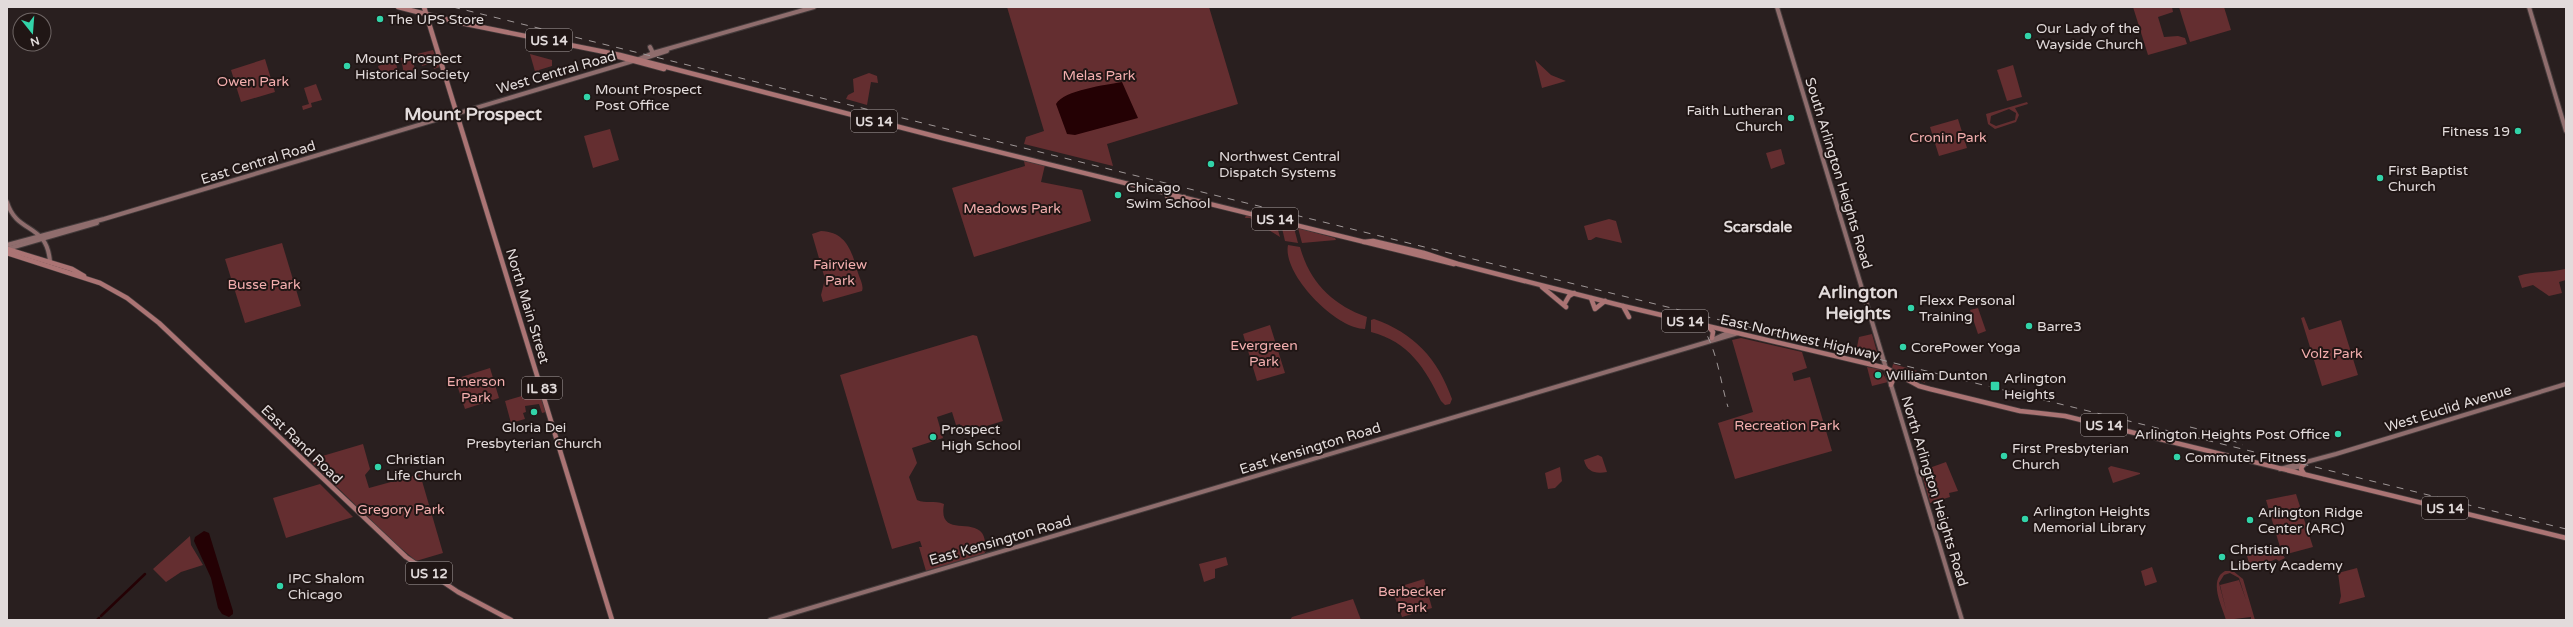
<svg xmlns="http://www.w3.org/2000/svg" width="2573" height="627" font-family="'Varela Round',sans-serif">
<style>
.green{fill:#642e30;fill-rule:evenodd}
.water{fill:#240104}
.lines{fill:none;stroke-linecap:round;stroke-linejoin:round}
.canal{stroke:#240104;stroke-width:2.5}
.secondary-casing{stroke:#443b3b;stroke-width:6}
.primary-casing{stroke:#443b3b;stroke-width:6}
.secondary{stroke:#8f6d6d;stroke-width:4}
.primary{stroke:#ab7474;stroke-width:4.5}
.rail{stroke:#9f9797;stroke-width:1;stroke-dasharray:7 7;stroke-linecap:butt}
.poi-dot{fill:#32d4a9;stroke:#201615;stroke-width:1.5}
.labels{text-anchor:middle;stroke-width:4;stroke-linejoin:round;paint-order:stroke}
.shield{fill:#201615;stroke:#a8a0a0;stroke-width:1}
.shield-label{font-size:13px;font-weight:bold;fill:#e2dbdb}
.poi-label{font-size:14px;fill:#e2dbdb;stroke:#201615;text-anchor:start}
.street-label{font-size:14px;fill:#e2dbdb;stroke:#201615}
.park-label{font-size:14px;fill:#f3aeae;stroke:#201615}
.neighbourhood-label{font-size:15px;font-weight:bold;fill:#e2dbdb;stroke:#201615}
.district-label{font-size:18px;font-weight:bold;fill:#e2dbdb;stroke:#201615}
</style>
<rect width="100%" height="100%" fill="#291f1f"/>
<g class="green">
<polygon points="1007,7 1209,7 1238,104 1107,144 1113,166 1024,144 1026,137 1044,131"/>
<polygon points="2133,7 2172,7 2173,12 2158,17 2164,37 2178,36 2185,38 2187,44 2148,55"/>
<polygon points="2179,7 2224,7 2231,30 2190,42"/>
<polygon points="433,50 440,67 434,69 432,63 422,66 419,57 412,59 415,69 413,77 405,80 401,58"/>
<polygon points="530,54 552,60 552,66 539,70 540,74 536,75"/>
<polygon points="265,59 275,92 241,102 231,70"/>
<polygon points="1535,60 1551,75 1566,81 1542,88"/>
<polygon points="395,61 399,74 382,80 378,66"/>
<polygon points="2013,65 2022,97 2007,101 1997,70"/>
<polygon points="869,73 877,76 878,83 871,82 867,105 846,99 848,95 854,92 853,79"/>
<polygon points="316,84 322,100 311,103 312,107 303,110 302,106 309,104 304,88"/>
<path d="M2027,102L2028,104L2015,108L2019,115L2016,122L1995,129L1988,124L1986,114ZM2009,109L2016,113L2015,120L1996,126L1990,123L1991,116Z"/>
<polygon points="1958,119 1967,148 1939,156 1930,127"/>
<polygon points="610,129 619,160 593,168 584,136"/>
<polygon points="1781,149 1785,164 1771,169 1766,153"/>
<polygon points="1024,161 1045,165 1041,182 1082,190 1091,221 974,257 952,188 1025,166"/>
<polygon points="1246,215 1276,223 1280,237 1250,218 1245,218"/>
<polygon points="1609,219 1616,221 1622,243 1596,237 1591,240 1588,240 1584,226"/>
<polygon points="1281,224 1294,228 1298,243 1285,241"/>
<polygon points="1298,228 1335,238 1336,240 1302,243"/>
<path d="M821,231C847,232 852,252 858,273C860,279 864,286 862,291L823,302L821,295L825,279L812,234Z"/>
<polygon points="282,243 301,306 245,323 225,259"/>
<path d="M1288,245L1300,247C1310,283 1333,305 1367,317L1365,329C1336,329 1282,274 1288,245Z"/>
<path d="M2565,269L2566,280L2559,282L2562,293L2549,296L2533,285L2522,288L2518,276C2534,271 2549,273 2565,269Z"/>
<polygon points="1978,308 1986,331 1978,334 1970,310"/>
<polygon points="2304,317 2309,330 2341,320 2358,375 2322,386 2301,318"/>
<path d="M1374,319C1414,333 1438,359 1452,399L1450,404L1445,405L1441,401C1425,368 1409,342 1371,332V320Z"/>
<polygon points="1270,325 1285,373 1257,381 1243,334"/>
<polygon points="1872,334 1877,352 1857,347 1859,337"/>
<path d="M973,335L977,336L1003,421L963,433L960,424L956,425L952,412L937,417L943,438L912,448L917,463L909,477L917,500C926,504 934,500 944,504C938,537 971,518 982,533C985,537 985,544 987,549L984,554L926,571L919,547H922L920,541L892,549L840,375Z"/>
<polygon points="1741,338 1802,352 1807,368 1792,373 1794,381 1810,377 1832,451 1735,479 1718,423 1753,412 1732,340"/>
<polygon points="1893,364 1921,372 1925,383 1892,368"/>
<polygon points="1867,367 1880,369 1888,382 1872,386"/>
<polygon points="490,368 499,398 465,409 455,379"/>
<polygon points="539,391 546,412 542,413 539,404 525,406 526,412 523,413 525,419 511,423 505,401"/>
<polygon points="363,444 370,469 365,475 369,488 420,474 443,553 416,561 396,544 309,460"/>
<path d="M1598,455L1602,457L1607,472C1595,474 1587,472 1584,460Z"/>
<polygon points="1946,462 1958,491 1949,493 1950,497 1930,503 1921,471"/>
<polygon points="2111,466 2140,473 2140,474 2113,483 2108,468"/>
<polygon points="1560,467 1562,481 1555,488 1548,489 1545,473"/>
<polygon points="320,484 353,517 286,538 273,498"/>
<polygon points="2296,494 2313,547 2283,555 2285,558 2279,561 2276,559 2251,570 2247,556 2280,547 2266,500"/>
<polygon points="190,536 191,545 203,565 181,572 166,582 153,569"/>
<polygon points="1226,557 1228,565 1215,569 1215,578 1204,582 1199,564"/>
<polygon points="2152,567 2157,582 2145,586 2141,571"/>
<polygon points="2357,568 2365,597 2339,604 2341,596 2338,573"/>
<path d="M2225,571H2233L2243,579L2255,620H2251V617L2226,620C2222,606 2208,580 2225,571ZM2230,573L2239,578L2246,600L2239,580L2220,585L2226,610L2219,583L2224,575Z"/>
<polygon points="1424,579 1432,608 1402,617 1392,589"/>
<polygon points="1353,599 1361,620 1290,620 1292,617"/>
</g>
<g class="water">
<path d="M1122,82L1138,118L1075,135L1067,134L1056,104C1064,90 1106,85 1122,82Z"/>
<polygon points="204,531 209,533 233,611 233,614 229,617 222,614 218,608 211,578 194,541 195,537"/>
</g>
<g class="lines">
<g class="canal">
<polyline points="101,616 145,574"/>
<polyline points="97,620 99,618"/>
</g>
<defs>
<g id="secondary">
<polyline points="1777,7 1962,620"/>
<polyline points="2529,7 2566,131"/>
<polyline points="650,47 653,53"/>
<polyline points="639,59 653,53 814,7"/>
<polyline points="642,59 667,51"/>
<path d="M7,202C17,235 47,222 50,262"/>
<polyline points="7,245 104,219 633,61"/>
<polyline points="7,249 97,223"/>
<polyline points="1710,341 1725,334 1733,333"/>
<polyline points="2280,469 2336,454 2566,384"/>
<polyline points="2287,470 2304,465"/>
<polyline points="770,620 1738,333"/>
</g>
<g id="primary">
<polyline points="398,7 461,23 620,55 942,138 1454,264"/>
<polyline points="424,7 612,620"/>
<polyline points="612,55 664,69"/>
<polyline points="1166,192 1169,201 1184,197"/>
<polyline points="1364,242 1373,241 1424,253 1458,264 1623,306 1886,368 1919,386 1930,389 2020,411 2065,416 2566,538"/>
<polyline points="7,249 72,269 84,276"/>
<polyline points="7,253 100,283 127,298 159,323 406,557 458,592 511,620"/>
<polyline points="1542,287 1566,307"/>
<polyline points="1591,298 1595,309 1605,301"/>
<polyline points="1565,303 1569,296 1574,293"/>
<polyline points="1623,306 1629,317"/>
<polyline points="1709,327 1713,332 1712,338"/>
<polyline points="1891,385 1893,380 1899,375"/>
<polyline points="2303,465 2301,469 2304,474"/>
</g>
</defs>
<use href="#secondary" class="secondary-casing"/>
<use href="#primary" class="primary-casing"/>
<use href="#secondary" class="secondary"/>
<use href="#primary" class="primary"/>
<g class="rail">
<polyline points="453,7 2566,529"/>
<path d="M1690,315C1716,332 1719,379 1728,407"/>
<polyline points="2190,427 2218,434 2243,445"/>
</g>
</g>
<g class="poi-dot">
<circle cx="380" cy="19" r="4"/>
<circle cx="2028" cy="36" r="4"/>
<circle cx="347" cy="66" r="4"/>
<circle cx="587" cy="97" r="4"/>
<circle cx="1791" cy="118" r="4"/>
<circle cx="2518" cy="131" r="4"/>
<circle cx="1211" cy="164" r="4"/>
<circle cx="2380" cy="178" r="4"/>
<circle cx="1118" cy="195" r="4"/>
<circle cx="1911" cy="308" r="4"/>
<circle cx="2029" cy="326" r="4"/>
<circle cx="1903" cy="347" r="4"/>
<circle cx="1878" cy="375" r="4"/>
<rect x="1990" y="381" width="10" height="10" rx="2"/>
<circle cx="534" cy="412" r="4"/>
<circle cx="2338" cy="434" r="4"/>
<circle cx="933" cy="437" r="4"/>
<circle cx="2004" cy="456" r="4"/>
<circle cx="2177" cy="457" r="4"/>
<circle cx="378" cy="467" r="4"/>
<circle cx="2025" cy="519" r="4"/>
<circle cx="2250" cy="520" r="4"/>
<circle cx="2222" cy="557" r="4"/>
<circle cx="280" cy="586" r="4"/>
</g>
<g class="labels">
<g class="shield">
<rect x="526" y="29" width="46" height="22" rx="3"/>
<rect x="851" y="110" width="46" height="22" rx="3"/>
<rect x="1252" y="208" width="46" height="22" rx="3"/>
<rect x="1662" y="310" width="46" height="22" rx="3"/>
<rect x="522" y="377" width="40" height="22" rx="3"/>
<rect x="2081" y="414" width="46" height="22" rx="3"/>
<rect x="2422" y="497" width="46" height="22" rx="3"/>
<rect x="406" y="562" width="46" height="22" rx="3"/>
</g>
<g class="shield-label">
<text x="549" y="45">US 14</text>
<text x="874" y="126">US 14</text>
<text x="1275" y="224">US 14</text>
<text x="1685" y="326">US 14</text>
<text x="542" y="393">IL 83</text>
<text x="2104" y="430">US 14</text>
<text x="2445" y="513">US 14</text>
<text x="429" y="578">US 12</text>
</g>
<g class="poi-label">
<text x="388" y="24">The UPS Store</text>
<text x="2036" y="33">Our Lady of the<tspan x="2036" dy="16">Wayside Church</tspan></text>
<text x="355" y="63">Mount Prospect<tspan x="355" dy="16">Historical Society</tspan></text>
<text x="595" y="94">Mount Prospect<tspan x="595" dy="16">Post Office</tspan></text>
<text x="1783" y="115" text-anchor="end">Faith Lutheran<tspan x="1783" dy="16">Church</tspan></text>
<text x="2510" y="136" text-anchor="end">Fitness 19</text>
<text x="1219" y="161">Northwest Central<tspan x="1219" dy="16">Dispatch Systems</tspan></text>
<text x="2388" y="175">First Baptist<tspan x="2388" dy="16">Church</tspan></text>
<text x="1126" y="192">Chicago<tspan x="1126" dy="16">Swim School</tspan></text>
<text x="1919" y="305">Flexx Personal<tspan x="1919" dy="16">Training</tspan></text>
<text x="2037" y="331">Barre3</text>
<text x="1911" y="352">CorePower Yoga</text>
<text x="1886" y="380">William Dunton</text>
<text x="2004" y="383">Arlington<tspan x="2004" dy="16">Heights</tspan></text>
<text x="534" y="432" text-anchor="middle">Gloria Dei<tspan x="534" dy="16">Presbyterian Church</tspan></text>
<text x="941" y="434">Prospect<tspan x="941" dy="16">High School</tspan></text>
<text x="2330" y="439" text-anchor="end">Arlington Heights Post Office</text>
<text x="2012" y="453">First Presbyterian<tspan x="2012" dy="16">Church</tspan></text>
<text x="2185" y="462">Commuter Fitness</text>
<text x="386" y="464">Christian<tspan x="386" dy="16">Life Church</tspan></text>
<text x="2033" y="516">Arlington Heights<tspan x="2033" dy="16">Memorial Library</tspan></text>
<text x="2258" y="517">Arlington Ridge<tspan x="2258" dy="16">Center (ARC)</tspan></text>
<text x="2230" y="554">Christian<tspan x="2230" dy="16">Liberty Academy</tspan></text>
<text x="288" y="583">IPC Shalom<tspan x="288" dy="16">Chicago</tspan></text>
</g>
<g class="street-label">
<text transform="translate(556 72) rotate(-16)" y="5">West Central Road</text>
<text transform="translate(258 162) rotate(-17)" y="5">East Central Road</text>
<text transform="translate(1839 173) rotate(73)" y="5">South Arlington Heights Road</text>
<text transform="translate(528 306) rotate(73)" y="5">North Main Street</text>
<text transform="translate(1800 337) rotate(13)" y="5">East Northwest Highway</text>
<text transform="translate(2448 408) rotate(-17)" y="5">West Euclid Avenue</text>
<text transform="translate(302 444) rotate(44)" y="5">East Rand Road</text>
<text transform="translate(1310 448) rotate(-17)" y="5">East Kensington Road</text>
<text transform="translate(1935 491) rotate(73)" y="5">North Arlington Heights Road</text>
<text transform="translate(1000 540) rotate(-16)" y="5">East Kensington Road</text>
</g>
<g class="park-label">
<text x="1099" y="80">Melas Park</text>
<text x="253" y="86">Owen Park</text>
<text x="1948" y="142">Cronin Park</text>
<text x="1012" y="213">Meadows Park</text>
<text x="840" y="269">Fairview<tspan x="840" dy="16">Park</tspan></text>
<text x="264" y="289">Busse Park</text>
<text x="1264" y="350">Evergreen<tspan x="1264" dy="16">Park</tspan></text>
<text x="2332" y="358">Volz Park</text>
<text x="476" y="386">Emerson<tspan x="476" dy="16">Park</tspan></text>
<text x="1787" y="430">Recreation Park</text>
<text x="401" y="514">Gregory Park</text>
<text x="1412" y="596">Berbecker<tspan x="1412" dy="16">Park</tspan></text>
</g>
<g class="neighbourhood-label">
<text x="1758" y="232">Scarsdale</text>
</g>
<g class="district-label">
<text x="473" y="120">Mount Prospect</text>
<text x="1858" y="298">Arlington<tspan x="1858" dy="21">Heights</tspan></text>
</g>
</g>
<rect width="2573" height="627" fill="none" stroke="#e2dbdb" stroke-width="16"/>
<g transform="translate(32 32) rotate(163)"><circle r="19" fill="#201615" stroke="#6e6564"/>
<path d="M0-3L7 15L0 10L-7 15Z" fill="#32d4a9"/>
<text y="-6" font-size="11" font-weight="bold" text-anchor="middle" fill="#e2dbdb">N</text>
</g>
</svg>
